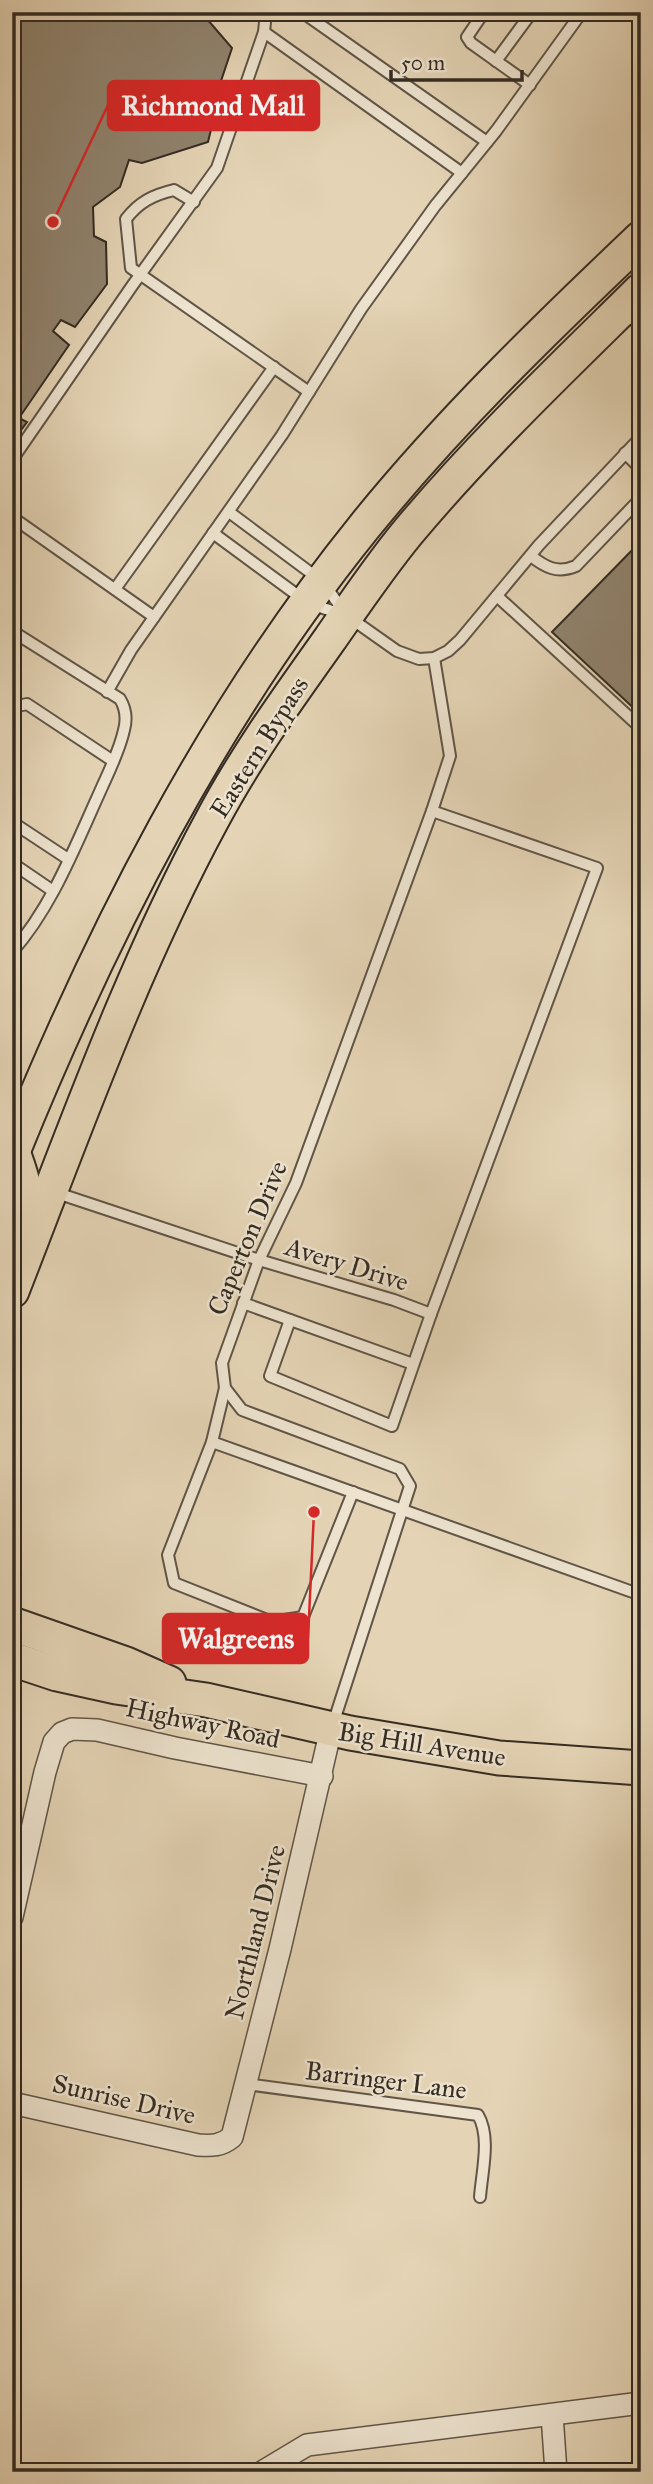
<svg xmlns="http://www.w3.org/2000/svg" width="653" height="2484" font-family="'IM FELL Great Primer',serif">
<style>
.building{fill:#90836e;stroke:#342b22;stroke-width:2}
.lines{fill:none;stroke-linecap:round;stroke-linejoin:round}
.service-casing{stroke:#605547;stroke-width:14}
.minor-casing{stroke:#605547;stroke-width:24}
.primary-casing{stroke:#342b22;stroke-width:37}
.service{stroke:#ede3cf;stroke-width:10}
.minor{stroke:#ede3cf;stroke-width:21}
.primary{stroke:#e4d4b5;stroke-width:33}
.labels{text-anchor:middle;stroke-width:5;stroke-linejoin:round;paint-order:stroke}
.street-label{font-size:26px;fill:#342b22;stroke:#ede3cf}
.leader{fill:none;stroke:#d62828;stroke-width:2.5}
.callout-dot{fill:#d62828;stroke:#ede3cf;stroke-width:2.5}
.callout{fill:#d62828;stroke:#d62828;stroke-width:2.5}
.callout-label{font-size:28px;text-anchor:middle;font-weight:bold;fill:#fff}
</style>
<rect width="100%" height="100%" fill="#e4d4b5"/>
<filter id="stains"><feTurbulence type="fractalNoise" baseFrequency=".00286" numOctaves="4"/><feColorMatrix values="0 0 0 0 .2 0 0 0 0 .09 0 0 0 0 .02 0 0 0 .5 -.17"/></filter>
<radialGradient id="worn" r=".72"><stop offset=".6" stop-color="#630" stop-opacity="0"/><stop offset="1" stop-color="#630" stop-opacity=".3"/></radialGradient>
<g class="building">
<polygon points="12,12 201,12 232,48 220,84 233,90 228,106 216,109 208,142 142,163 129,160 120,187 93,207 94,236 106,242 107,284 75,327 61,320 53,331 69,345 19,418 27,422 12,442"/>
<polygon points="641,541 641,715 552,632"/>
</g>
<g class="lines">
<defs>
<g id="service">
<polyline points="302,12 487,142"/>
<polyline points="484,12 467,37 471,43 530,85"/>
<polyline points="264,32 462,173"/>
<polyline points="496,61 532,12"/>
<path d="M194,202L174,190C153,195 139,202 126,219L131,268L309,392"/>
<polyline points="623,311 641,326"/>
<polyline points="625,453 641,469"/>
<polyline points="12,460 132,286 217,168 264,32 266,12"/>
<polyline points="229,512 323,582 346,615 397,651 419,659 434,658 448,651 460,640 539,545 641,437"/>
<polyline points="12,517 154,617"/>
<polyline points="213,533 308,603 344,615"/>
<path d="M531,556C545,567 557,574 576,566L641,498"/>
<polyline points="115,589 274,367"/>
<polyline points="497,596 641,728"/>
<path d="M12,631L120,699C126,709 127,719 124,730C119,753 107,775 98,796C74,849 51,908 12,952"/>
<polyline points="107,692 131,650 282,435 361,309 435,206 496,131 582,12"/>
<polyline points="12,711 18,706 27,704 113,761"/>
<polyline points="12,822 68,859"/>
<polyline points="12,863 53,891"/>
<polyline points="54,1192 259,1260 394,1300 431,1314"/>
<polyline points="243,1303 413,1364"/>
<polyline points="290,1320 270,1376 392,1426 431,1314 597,868 432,811"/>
<polyline points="225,1388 212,1442 641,1595"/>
<polyline points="212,1442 168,1555 174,1583 272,1622 303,1617 353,1492"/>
<polyline points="332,1727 410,1486 400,1469 242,1410 225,1388 222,1363 259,1260 296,1183 432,811 450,756 434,658"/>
<path d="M246,2084L478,2115C491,2137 482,2171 480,2197"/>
</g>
<g id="minor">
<polyline points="12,1917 45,1772 54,1742 62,1733 72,1729 97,1730 175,1748 322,1776"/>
<path d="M12,2103L198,2145C212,2146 221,2146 232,2137L280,1949L331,1729"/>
<polyline points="552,2415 556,2472"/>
<polyline points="262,2472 307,2445 641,2403"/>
</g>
<g id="primary">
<path d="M13,1152C25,1184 30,1202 22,1236"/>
<path d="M12,1154C102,932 213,714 364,527C448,423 544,330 641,238"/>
<path d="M12,1291C74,1132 131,970 212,820C246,756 288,698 330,639C355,603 380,566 408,532C480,446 561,369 641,290"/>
<polyline points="12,1624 126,1664 169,1683"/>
<polyline points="12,1659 57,1674 116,1687 206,1700 350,1733 499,1758 641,1768"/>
</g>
</defs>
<use href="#service" class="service-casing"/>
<use href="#minor" class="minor-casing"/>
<use href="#primary" class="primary-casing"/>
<use href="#service" class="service"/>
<use href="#minor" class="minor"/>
<use href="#primary" class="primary"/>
</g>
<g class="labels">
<g class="street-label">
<text transform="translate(259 747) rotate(-58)" y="9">Eastern Bypass</text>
<text transform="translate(247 1238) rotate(-67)" y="9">Caperton Drive</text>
<text transform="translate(347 1264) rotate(17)" y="9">Avery Drive</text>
<text transform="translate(203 1723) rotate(12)" y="9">Highway Road</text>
<text transform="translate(422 1744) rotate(9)" y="9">Big Hill Avenue</text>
<text transform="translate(255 1932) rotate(-76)" y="9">Northland Drive</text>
<text transform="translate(386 2080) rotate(7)" y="9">Barringer Lane</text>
<text transform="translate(124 2099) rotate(13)" y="9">Sunrise Drive</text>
</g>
</g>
<path class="leader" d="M53 222L108 105M314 1512L308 1638"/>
<g class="callout-dot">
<circle cx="53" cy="222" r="7"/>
<circle cx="314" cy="1512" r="7"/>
</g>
<g class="callout">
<rect x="108" y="81" width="211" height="49" rx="7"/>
<rect x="163" y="1614" width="145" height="49" rx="7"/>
</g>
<g class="callout-label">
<text x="213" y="115">Richmond Mall</text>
<text x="236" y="1648">Walgreens</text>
</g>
<rect width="653" height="2484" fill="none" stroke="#e4d4b5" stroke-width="42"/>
<rect x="14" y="14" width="625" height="2456" fill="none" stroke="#342b22" stroke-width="3.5"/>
<rect x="21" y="21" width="611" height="2442" fill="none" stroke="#342b22" stroke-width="2"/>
<path d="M391 70v10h131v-10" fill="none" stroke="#342b22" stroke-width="3.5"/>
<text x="401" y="70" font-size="21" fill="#342b22" stroke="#ede3cf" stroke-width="5" paint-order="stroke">50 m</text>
<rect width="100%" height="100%" filter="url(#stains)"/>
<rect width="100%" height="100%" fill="url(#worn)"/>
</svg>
